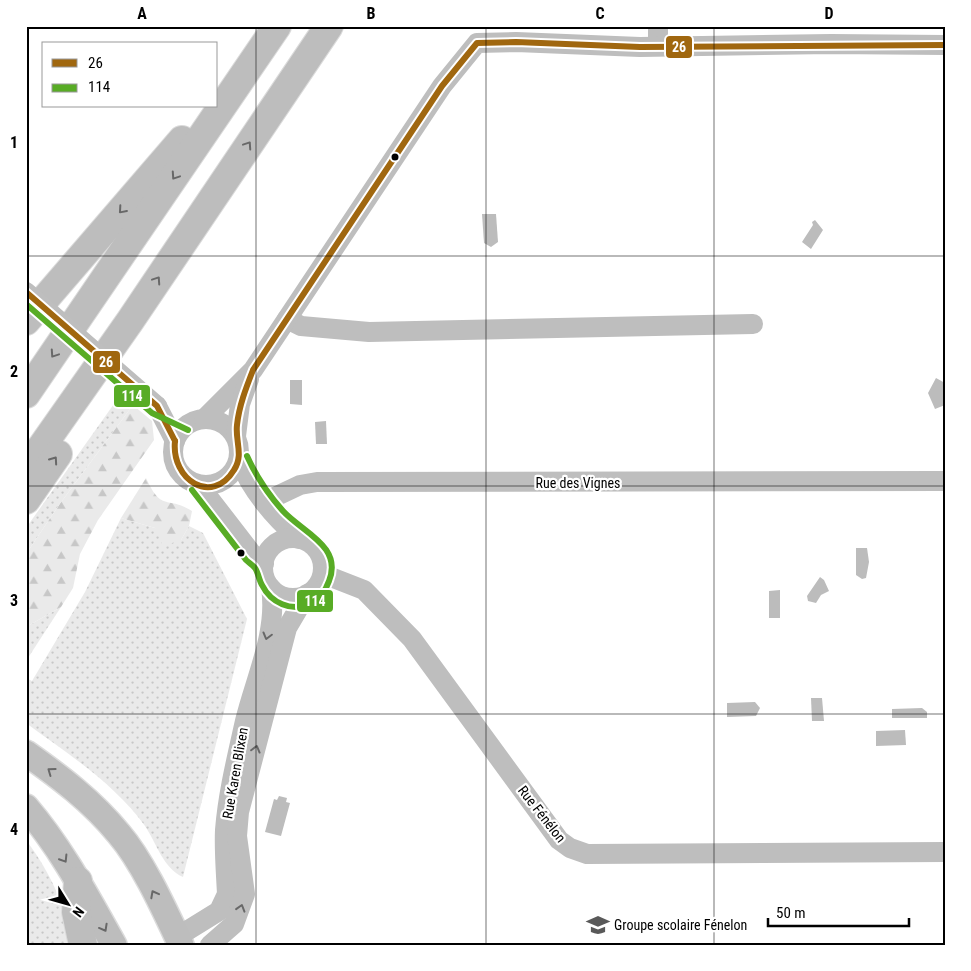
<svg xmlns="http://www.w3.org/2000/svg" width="971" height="971" font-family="'Roboto Condensed',sans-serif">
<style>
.grass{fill:url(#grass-dots)}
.forest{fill:url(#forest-firs)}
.water{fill:#bcbcbc}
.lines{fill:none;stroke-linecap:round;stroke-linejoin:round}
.major-casing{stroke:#dbdbdb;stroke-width:28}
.highway-casing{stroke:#dbdbdb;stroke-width:30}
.minor{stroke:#bebebe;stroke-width:20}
.major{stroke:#bdbdbd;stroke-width:25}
.highway{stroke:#bdbdbd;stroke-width:28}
.minor-bridge{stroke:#bebebe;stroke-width:20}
.bus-1-casing{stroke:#fff;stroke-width:10}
.bus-2-casing{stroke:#fff;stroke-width:10}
.bus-1{stroke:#a0670f;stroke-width:6}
.bus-2{stroke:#58ac25;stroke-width:6}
.oneway{stroke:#686868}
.grid{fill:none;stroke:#000;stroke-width:1;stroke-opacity:0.55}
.bus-dot{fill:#000;stroke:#fff;stroke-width:2}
.labels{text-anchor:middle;stroke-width:4.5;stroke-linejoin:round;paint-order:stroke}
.street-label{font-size:14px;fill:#000;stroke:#fff}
.poi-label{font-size:14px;fill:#000;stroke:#fff;text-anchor:start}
.line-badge{stroke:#fff;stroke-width:2}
.badge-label{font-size:14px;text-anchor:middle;font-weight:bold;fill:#fff}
.neatline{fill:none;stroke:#000;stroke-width:2}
.grid-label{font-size:16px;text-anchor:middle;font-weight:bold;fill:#000}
</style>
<defs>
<pattern id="grass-dots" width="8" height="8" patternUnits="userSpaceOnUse" patternTransform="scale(1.25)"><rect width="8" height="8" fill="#eaeaea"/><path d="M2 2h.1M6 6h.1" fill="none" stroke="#c7c7c7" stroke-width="1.8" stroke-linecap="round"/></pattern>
<pattern id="forest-firs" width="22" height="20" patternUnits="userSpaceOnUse" patternTransform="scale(1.25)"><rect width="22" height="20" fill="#eaeaea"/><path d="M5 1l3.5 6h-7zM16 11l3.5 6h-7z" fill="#c7c7c7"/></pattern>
</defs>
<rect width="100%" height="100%" fill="#fff"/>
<g class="grass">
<polygon points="121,394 133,405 59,505 26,554 26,528"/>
<path d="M121,518L155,528L181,540L189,526L203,533L247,619L183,877C163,868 157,844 145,826C114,783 68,754 26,723V678L32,681L85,592Z"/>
<polygon points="61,607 26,661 26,627"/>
<path d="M26,840C52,875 63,903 75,945H26Z"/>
</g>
<g class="forest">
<polygon points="133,405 152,421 154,440 98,520 80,554 73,588 61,607 26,627 26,554 59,505"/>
<path d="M146,478C162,513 167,495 192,511L189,526L181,540L163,546L155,528L121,518Z"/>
</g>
<g class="water">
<polygon points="482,214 496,214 498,242 491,247 484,243"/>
<polygon points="815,220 823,230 811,249 802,242 813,225 812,222"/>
<polygon points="936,378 945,383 945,405 935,409 928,393"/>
<polygon points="290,380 302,380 302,405 290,404"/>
<polygon points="326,421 327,444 316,444 315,422"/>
<polygon points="856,548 867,548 869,562 866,578 862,579 856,575"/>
<polygon points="820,577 824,580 829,591 821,595 816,603 808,601 807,596"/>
<polygon points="780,590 780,618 769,618 769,591"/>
<polygon points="811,698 822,698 824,721 812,721"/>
<polygon points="755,702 760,708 756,716 727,717 727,703"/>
<polygon points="922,708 927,712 927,718 892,718 892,709"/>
<polygon points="905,730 906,745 876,746 876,731"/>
<polygon points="279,796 287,798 286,802 290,803 281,836 265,832 274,799 277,800"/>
</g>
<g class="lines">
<defs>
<g id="major">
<path d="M26,753C60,777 92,801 119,834C143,862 165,911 181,945"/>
<path d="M26,807C62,849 87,897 114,945"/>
</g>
<g id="highway">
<polyline points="26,321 182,140"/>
<polyline points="26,394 277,26"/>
<polyline points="26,469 130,321 329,26"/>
<polyline points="26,500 58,454"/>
<polyline points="78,881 76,912 83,945"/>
</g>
</defs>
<use href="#major" class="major-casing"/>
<use href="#highway" class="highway-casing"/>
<g class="minor">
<polyline points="658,26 658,46"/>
<polyline points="287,319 301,326 369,332 753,324"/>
<polyline points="157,406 175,441"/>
<circle cx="206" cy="452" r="33"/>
<polyline points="204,419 253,370 442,86 477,43 516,42 640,47 831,44 945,45"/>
<polyline points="236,436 240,404 249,379"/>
<path d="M239,460C252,492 274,517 299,539"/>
<polyline points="199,485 253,555 264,564"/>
<polyline points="264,502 300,485 317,482 945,481"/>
<circle cx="293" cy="568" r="30"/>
<polyline points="323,574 364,590 412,639 559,840 570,848 587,854 945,852"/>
<path d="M177,937L219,911L227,894C226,873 224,851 225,830C228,793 237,757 245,721C255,679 278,632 271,588"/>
<polyline points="210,945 234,924 245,894 237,836 239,812 287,628 307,594"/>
</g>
<use href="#major" class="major"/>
<use href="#highway" class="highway"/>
<polyline class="minor-bridge" points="26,292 157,406"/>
<defs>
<g id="bus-1">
<polyline points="26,292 157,406 175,441"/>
<path d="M175,441C171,480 212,506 234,470C244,455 235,441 237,425C239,406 246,388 253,370L442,86L477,43L516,42L640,47L945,45"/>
</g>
<g id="bus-2">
<polyline points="26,304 152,413 188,430"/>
<path d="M192,490L246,560C249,563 253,565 255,568C258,572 259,580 262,585C271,603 291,612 310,604C319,599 326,590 329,581C343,546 302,532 283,511C268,494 256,476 247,456"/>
</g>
</defs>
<use href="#bus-1" class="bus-1-casing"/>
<use href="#bus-2" class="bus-2-casing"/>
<use href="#bus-1" class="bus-1"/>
<use href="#bus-2" class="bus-2"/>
</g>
<defs><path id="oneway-chevron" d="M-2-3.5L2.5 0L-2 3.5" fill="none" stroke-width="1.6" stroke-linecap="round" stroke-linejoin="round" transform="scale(1.25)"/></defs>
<g class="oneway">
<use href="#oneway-chevron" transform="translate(248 145) rotate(-56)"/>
<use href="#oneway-chevron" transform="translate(175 176) rotate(124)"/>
<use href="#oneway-chevron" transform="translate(122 210) rotate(131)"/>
<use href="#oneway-chevron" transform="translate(157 280) rotate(-56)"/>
<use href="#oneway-chevron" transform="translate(54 354) rotate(124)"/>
<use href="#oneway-chevron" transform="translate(54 460) rotate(-55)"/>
<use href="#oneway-chevron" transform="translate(267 636) rotate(105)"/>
<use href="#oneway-chevron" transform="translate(256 749) rotate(-75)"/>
<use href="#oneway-chevron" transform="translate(51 771) rotate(-144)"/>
<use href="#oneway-chevron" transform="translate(64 859) rotate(58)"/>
<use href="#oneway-chevron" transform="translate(154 894) rotate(-118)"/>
<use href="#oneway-chevron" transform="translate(241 908) rotate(-73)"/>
<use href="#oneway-chevron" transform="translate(104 928) rotate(61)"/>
</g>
<path class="grid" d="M256,26V945M486,26V945M714,26V945M26,256H945M26,486H945M26,714H945"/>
<defs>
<symbol id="school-bare" viewBox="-9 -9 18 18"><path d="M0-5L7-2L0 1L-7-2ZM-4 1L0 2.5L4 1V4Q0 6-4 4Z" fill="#595959" stroke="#fff" stroke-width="2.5" paint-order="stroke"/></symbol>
</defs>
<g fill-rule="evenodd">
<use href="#school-bare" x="582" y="909" width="32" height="32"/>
</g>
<g class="bus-dot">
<circle cx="395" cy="157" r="4.5"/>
<circle cx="241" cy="553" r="4.5"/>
</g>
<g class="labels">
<g class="street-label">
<text x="578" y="488">Rue des Vignes</text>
<text transform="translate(235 773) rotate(-80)" y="5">Rue Karen Blixen</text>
<text transform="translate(542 814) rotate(52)" y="5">Rue Fénélon</text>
</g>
<g class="poi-label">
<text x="614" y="930">Groupe scolaire Fénelon</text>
</g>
</g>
<g class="line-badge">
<rect x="665" y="35" width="28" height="24" rx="5" fill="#a0670f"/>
<rect x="92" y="350" width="29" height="24" rx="5" fill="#a0670f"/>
<rect x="113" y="384" width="38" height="24" rx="5" fill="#58ac25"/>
<rect x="296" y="589" width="38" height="24" rx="5" fill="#58ac25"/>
</g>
<g class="badge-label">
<text x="679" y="52">26</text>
<text x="106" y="367">26</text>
<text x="132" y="401">114</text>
<text x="315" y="606">114</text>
</g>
<rect width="971" height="971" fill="none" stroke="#ffffff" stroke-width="55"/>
<rect x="42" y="42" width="175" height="65" fill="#ffffff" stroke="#999999"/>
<rect x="52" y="59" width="25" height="8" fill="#a0670f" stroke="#999999"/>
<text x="88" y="68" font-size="15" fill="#000000">26</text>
<rect x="52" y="84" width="25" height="8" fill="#58ac25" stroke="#999999"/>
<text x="88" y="92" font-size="15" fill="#000000">114</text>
<g transform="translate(68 904) rotate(127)" stroke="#ffffff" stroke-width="4" paint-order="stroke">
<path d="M0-4L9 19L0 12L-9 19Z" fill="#000000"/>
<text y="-8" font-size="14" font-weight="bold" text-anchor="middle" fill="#000000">N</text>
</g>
<path d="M768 918v8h141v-8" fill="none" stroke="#000000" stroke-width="2.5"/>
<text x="776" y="918" font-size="15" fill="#000000" stroke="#ffffff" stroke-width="4" paint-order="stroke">50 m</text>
<rect x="28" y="28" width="916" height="916" class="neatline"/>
<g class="grid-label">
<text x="142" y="19">A</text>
<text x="371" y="19">B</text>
<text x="600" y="19">C</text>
<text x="829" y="19">D</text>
<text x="14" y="148">1</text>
<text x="14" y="377">2</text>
<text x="14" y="606">3</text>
<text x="14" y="835">4</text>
</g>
</svg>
